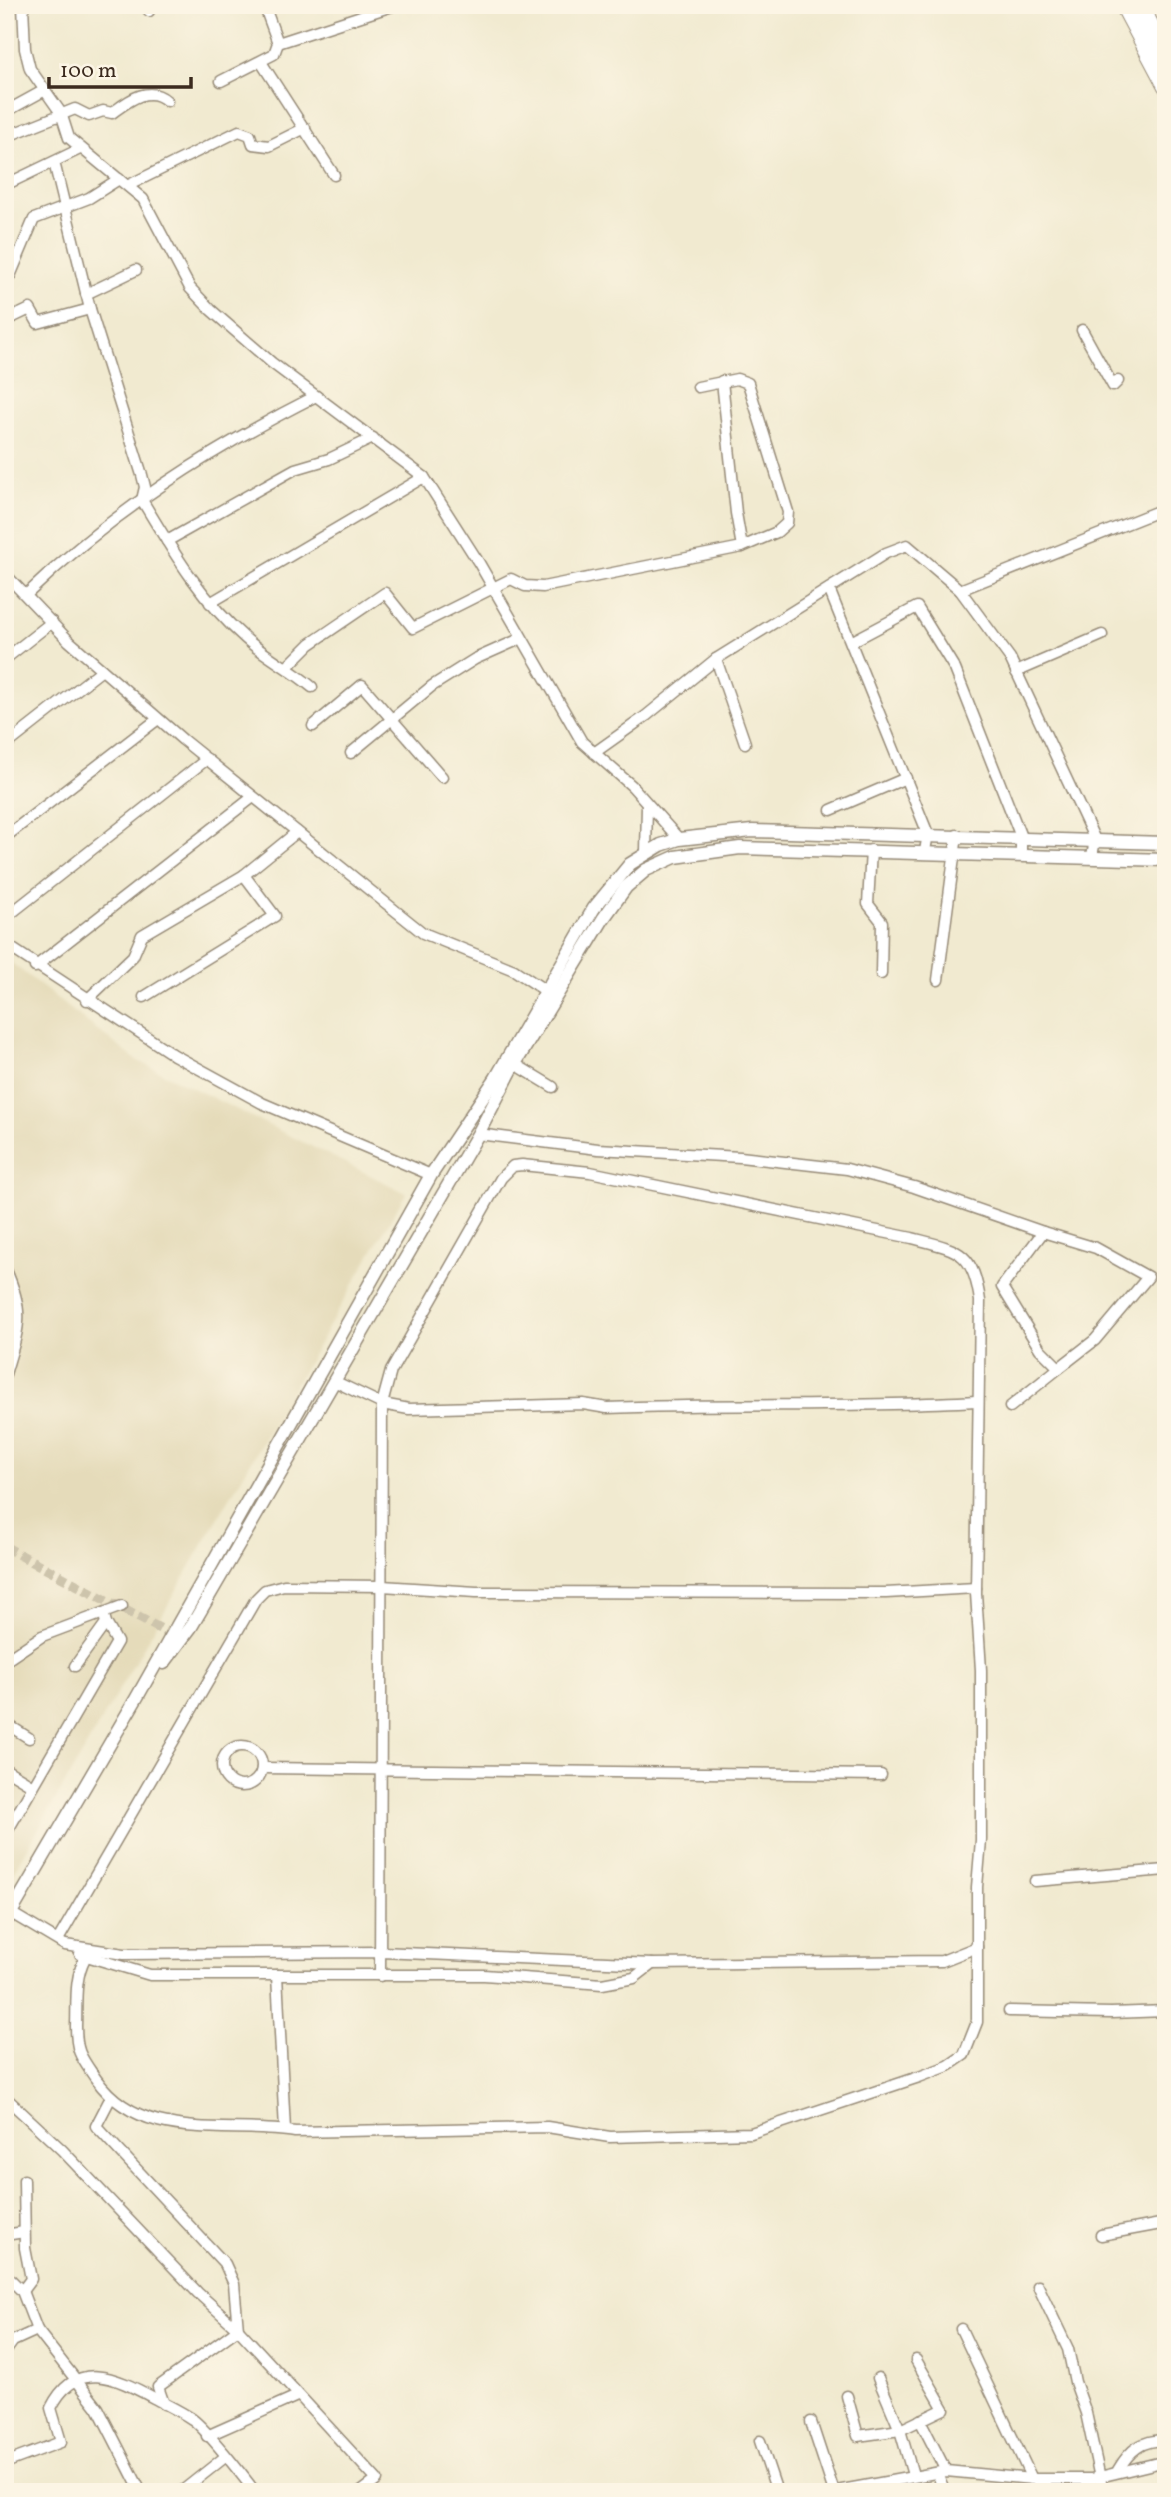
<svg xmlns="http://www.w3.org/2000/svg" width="1171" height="2497" font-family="Vollkorn,serif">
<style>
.built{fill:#e5dbba}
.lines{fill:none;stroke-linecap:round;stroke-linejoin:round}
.minor-tunnel{stroke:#cdc4ac;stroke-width:10;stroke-dasharray:10 5;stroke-linecap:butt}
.minor-casing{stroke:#968a77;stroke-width:13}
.tertiary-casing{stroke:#968a77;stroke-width:15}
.primary-casing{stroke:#968a77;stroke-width:18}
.minor{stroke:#fff;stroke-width:10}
.tertiary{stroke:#fff;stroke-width:12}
.primary{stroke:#fff;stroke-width:16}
</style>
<rect width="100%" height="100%" fill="#fcf5e5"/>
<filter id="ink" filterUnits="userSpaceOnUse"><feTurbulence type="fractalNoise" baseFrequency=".0143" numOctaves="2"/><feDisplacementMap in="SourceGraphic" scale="14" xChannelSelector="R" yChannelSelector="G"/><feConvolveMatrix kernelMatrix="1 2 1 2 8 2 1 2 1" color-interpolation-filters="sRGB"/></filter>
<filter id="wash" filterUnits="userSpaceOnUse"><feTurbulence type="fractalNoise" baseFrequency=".00686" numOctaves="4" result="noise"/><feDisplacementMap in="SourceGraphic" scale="28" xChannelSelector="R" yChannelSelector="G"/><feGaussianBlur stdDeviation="1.57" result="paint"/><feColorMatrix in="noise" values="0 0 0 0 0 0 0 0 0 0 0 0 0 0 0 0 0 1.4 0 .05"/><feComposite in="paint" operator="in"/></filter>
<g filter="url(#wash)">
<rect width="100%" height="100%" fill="#f1ead0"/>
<polygon class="built" points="5,958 136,1060 406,1193 5,1887"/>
</g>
<g filter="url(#ink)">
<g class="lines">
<polyline class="minor-tunnel" points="5,1547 172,1635"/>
<defs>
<g id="minor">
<polyline points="23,5 25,49 30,69 61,113 69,138 143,199 190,288 211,310 272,363 424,477 479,563 582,742 632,786 679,839"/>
<polyline points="145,5 149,11"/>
<polyline points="278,43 395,5"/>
<polyline points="261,62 334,175"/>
<polyline points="221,81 274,54 278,43 264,5"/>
<polyline points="5,112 45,90"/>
<path d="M5,137L75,109L89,116L103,111L112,113C127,102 148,84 167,101"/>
<path d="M54,162L90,309L142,475L145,487L142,500C172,550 201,600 246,639C266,657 291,669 312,687"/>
<polyline points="5,185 80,149"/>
<polyline points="129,185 239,131 250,135 253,144 269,146 305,128"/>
<polyline points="5,278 10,276 34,219 89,198 119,179"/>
<polyline points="86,294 136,270"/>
<polyline points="5,321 30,309 38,323 90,309"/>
<polyline points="1082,330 1113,386 1118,381"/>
<polyline points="722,381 736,513 742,547"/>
<polyline points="167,541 295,469 329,459 373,438"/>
<polyline points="5,574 69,641 183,740 423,933 514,970 546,991"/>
<polyline points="829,589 928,834 925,851"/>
<polyline points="960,590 1166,508"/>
<path d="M26,595C112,512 209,450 316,396"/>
<polyline points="210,603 424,477"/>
<polyline points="851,642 917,607 955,669 1021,837 1021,854"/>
<polyline points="5,659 52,622"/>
<polyline points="716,659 745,743"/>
<polyline points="287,667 310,644 385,593 413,628 511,579 525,586 543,587 742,547 777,532 787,523 788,512 748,383 737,379 698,387"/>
<polyline points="1016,672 1102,635"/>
<polyline points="313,726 362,685 442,777"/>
<polyline points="5,746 102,670"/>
<polyline points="351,753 432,686 475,659 520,639"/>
<polyline points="594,753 646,716 716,659 886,553 907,545 960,590 1010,658 1095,840 1092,856"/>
<polyline points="831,810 906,778"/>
<polyline points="5,837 158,719"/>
<polyline points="871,850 868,904 882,922 881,974"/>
<polyline points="646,852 647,805"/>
<polyline points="5,918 207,759"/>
<polyline points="5,944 174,1055 262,1103 431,1175"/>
<polyline points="35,967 253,797"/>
<polyline points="938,980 957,835"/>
<polyline points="144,997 275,916 244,875"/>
<polyline points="87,1000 133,956 142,935 244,875 297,832"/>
<polyline points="515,1064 553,1087"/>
<polyline points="478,1134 598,1149 740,1157 847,1169 914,1187 1043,1232 1002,1287 1040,1349 1059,1368 1010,1407"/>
<polyline points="1043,1232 1096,1248 1148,1277 1095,1340 1059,1368"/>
<path d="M5,1268C26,1314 19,1327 5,1374"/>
<path d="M334,1381L382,1404L409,1409L583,1404L607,1408C730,1403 854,1408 976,1401"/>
<polyline points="5,1661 42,1636 122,1606"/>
<polyline points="75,1666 106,1623 105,1619"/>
<polyline points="5,1723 29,1738"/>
<circle cx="242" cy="1766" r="20"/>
<polyline points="262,1768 881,1775"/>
<polyline points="5,1769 33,1786"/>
<polyline points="5,1835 117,1642 106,1623"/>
<polyline points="1035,1881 1166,1870"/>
<polyline points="11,1913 63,1944"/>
<polyline points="58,1940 256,1599 265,1590 284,1585 382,1586 476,1592 886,1593 976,1588"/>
<polyline points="65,1945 124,1954 381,1952 652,1964 942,1961 977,1947"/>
<polyline points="80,1954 150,1975 484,1975 602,1984 634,1978 652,1964"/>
<path d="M85,1958C74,1979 77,2002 76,2026C76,2053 81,2057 96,2079C143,2145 226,2121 295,2132L547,2127L610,2137L751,2133L919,2077L948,2066L964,2055L977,2022V1887L981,1840V1670L976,1593L980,1301C973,1250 958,1250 912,1238L590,1172L522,1165L513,1166L501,1178L391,1371L382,1404L380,1976"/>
<polyline points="277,1975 285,2130"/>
<polyline points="1009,2011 1111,2013 1166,2011"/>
<polyline points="5,2097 62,2150 198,2293 238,2329 377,2480 361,2492"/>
<polyline points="110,2099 96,2126 225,2264 234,2284 238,2329 158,2387 164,2404"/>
<polyline points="5,2235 24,2232"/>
<polyline points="1101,2235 1166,2223"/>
<polyline points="5,2274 22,2291 37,2330 13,2341 5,2352"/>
<polyline points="1038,2286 1068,2349 1075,2382 1086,2413 1103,2492"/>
<polyline points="22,2291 31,2279 25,2248 24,2180"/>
<polyline points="961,2329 1032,2479"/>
<polyline points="37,2330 98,2408 141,2492"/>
<polyline points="878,2378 900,2430 913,2475"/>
<polyline points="847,2396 858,2436 900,2430 944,2409 916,2360"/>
<polyline points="920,2420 946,2471"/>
<polyline points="811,2422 834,2492"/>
<polyline points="207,2436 297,2396"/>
<polyline points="760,2441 777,2492"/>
<path d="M5,2463L61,2442L51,2408C76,2358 115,2377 154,2398C167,2405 180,2411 192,2419C206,2429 243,2476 255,2492"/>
<path d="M1118,2470C1130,2450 1141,2440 1166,2440"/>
<polyline points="937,2473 945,2492"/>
<polyline points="181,2492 225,2457"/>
<polyline points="831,2492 946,2471 1032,2479 1091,2479 1166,2461"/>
</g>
<g id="tertiary">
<polyline points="164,1663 191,1627 478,1134 513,1067 603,919 626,887 646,870 675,857 740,848 1166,860"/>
<polyline points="5,1923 136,1699 431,1175 496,1078 594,908 630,864 661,845 679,839 752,831 1166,843"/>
</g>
<g id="primary">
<polyline points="1123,5 1166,86"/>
<polyline points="1140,5 1166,54"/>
</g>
</defs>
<use href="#minor" class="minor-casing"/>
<use href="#tertiary" class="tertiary-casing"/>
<use href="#primary" class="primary-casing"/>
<use href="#minor" class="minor"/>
<use href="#tertiary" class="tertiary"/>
<use href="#primary" class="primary"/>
</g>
</g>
<rect width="1171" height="2497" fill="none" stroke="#fcf5e5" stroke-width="28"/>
<path d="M49 77v10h142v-10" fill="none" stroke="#3b2a1e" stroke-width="3.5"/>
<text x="60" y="77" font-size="21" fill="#3b2a1e" stroke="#fcf5e5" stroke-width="5" paint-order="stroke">100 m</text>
</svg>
